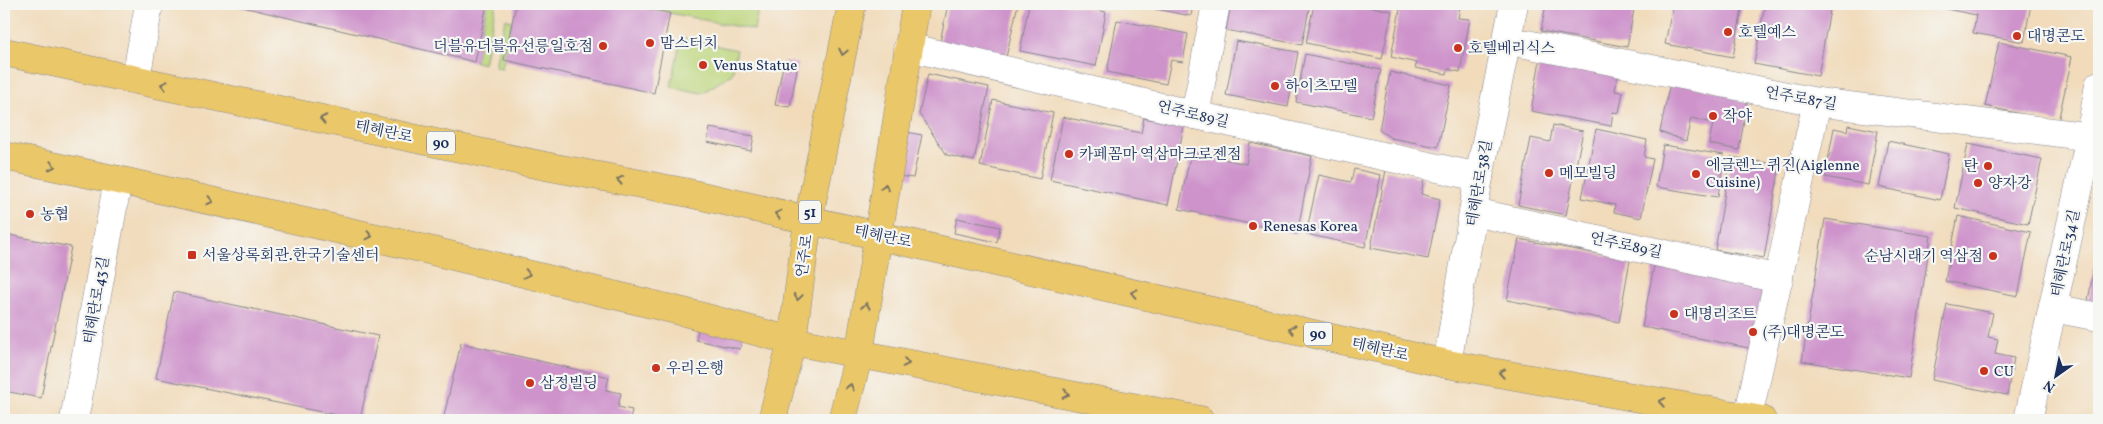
<svg xmlns="http://www.w3.org/2000/svg" width="2103" height="424" font-family="Vollkorn,'Noto Serif KR',serif">
<style>
.green{fill:#bcd57a;stroke:#6c826c}
.building{fill:#ce93cb}
.lines{fill:none;stroke-linecap:round;stroke-linejoin:round}
.minor-casing{stroke:#86858c;stroke-width:29}
.major-casing{stroke:#86858c;stroke-width:29}
.minor{stroke:#fff;stroke-width:28}
.major{stroke:#eac769;stroke-width:28}
.oneway{stroke:#787363}
.poi-dot{fill:#c8321e;stroke:#f6f6f2;stroke-width:2}
.labels{text-anchor:middle;stroke-width:4.5;stroke-linejoin:round;paint-order:stroke}
.shield{fill:#f6f6f2;stroke:#5d6b8a;stroke-width:1}
.shield-label{font-size:14px;font-weight:bold;fill:#1b2f5e}
.poi-label{font-size:15px;fill:#1b2f5e;stroke:#f6f6f2;text-anchor:start}
.street-label{font-size:15px;fill:#1b2f5e;stroke:#f6f6f2}
</style>
<rect width="100%" height="100%" fill="#f6f6f2"/>
<filter id="ink" filterUnits="userSpaceOnUse"><feTurbulence type="fractalNoise" baseFrequency=".02" numOctaves="2"/><feDisplacementMap in="SourceGraphic" scale="10" xChannelSelector="R" yChannelSelector="G"/><feConvolveMatrix kernelMatrix="1 2 1 2 8 2 1 2 1" color-interpolation-filters="sRGB"/></filter>
<filter id="wash" filterUnits="userSpaceOnUse"><feTurbulence type="fractalNoise" baseFrequency=".0096" numOctaves="4" result="noise"/><feDisplacementMap in="SourceGraphic" scale="20" xChannelSelector="R" yChannelSelector="G"/><feGaussianBlur stdDeviation="1.12" result="paint"/><feColorMatrix in="noise" values="0 0 0 0 0 0 0 0 0 0 0 0 0 0 0 0 0 1.4 0 .05"/><feComposite in="paint" operator="in"/></filter>
<g filter="url(#wash)">
<rect width="100%" height="100%" fill="#f1dbbb"/>
<g class="green">
<polygon points="487,4 496,4 484,64 475,62"/>
<polygon points="625,4 735,4 758,11 759,4 754,30"/>
<polygon points="505,19 512,21 502,68 495,66"/>
<polygon points="681,38 737,50 732,74 702,93 671,87"/>
</g>
<g id="blocks">
<g class="building">
<polygon points="230,4 487,4 475,62"/>
<polygon points="516,4 625,4 670,13 654,93 504,60"/>
<polygon points="948,4 1018,4 1005,62 939,47"/>
<polygon points="1029,4 1066,4 1106,12 1096,66 1020,51"/>
<polygon points="1131,4 1193,4 1191,16"/>
<polygon points="1231,4 1310,4 1302,45 1226,30"/>
<polygon points="1314,4 1356,4 1392,11 1382,59 1306,43"/>
<polygon points="1401,4 1440,4 1460,7 1458,18 1470,19 1460,72 1448,69 1447,74 1415,68 1417,63 1391,57"/>
<polygon points="1546,4 1635,4 1627,47 1541,31"/>
<polygon points="1673,4 1743,4 1733,57 1665,44"/>
<polygon points="1765,4 1831,4 1818,76 1754,64"/>
<polygon points="1922,4 2031,4 2024,42 1973,33 1976,15"/>
<polygon points="1117,20 1188,34 1183,62 1171,60 1166,84 1107,72"/>
<polygon points="1236,41 1298,52 1288,107 1226,95"/>
<polygon points="1999,42 2072,57 2058,122 1985,106"/>
<polygon points="1305,54 1381,70 1371,117 1296,102"/>
<polygon points="1540,60 1618,75 1615,91 1623,92 1619,113 1613,112 1611,126 1531,111"/>
<polygon points="784,61 798,64 790,107 775,105"/>
<polygon points="1390,72 1451,85 1438,147 1391,138 1379,130"/>
<polygon points="928,74 989,87 974,161 947,155 919,114"/>
<polygon points="1670,82 1748,97 1739,150 1709,144 1713,123 1691,118 1686,141 1660,132"/>
<polygon points="993,100 1053,113 1040,179 980,166"/>
<polygon points="1063,117 1141,133 1144,118 1184,126 1168,205 1050,180"/>
<polygon points="1553,125 1583,131 1566,215 1518,205 1531,138 1550,142"/>
<polygon points="1848,125 1878,131 1868,185 1825,177 1834,128 1847,131"/>
<polygon points="710,128 754,136 751,151 707,142"/>
<polygon points="1596,129 1647,140 1644,157 1653,159 1641,218 1614,212 1615,205 1582,198"/>
<polygon points="907,132 922,135 913,178 898,176"/>
<polygon points="1888,141 1949,154 1940,200 1879,187"/>
<polygon points="1250,143 1312,156 1297,234 1179,209 1191,152 1246,164"/>
<polygon points="1968,144 2042,159 2028,224 1955,208"/>
<polygon points="1663,145 1724,155 1718,197 1656,187"/>
<polygon points="1731,157 1780,165 1764,258 1715,250"/>
<polygon points="1354,169 1381,175 1365,247 1306,234 1319,175 1351,182"/>
<polygon points="1386,170 1424,178 1421,194 1440,199 1428,259 1371,248"/>
<polygon points="1958,216 2031,232 2018,296 1945,281"/>
<polygon points="957,218 1000,227 997,242 954,233"/>
<polygon points="1825,219 1931,236 1909,378 1802,361"/>
<polygon points="4,234 71,247 41,398 4,391"/>
<polygon points="1519,239 1630,260 1619,322 1507,300"/>
<polygon points="2098,244 2099,244 2099,303 2088,301"/>
<polygon points="1654,266 1765,288 1754,349 1642,327"/>
<polygon points="174,292 378,336 360,420 156,378"/>
<polygon points="1947,304 1993,313 1988,337 1998,339 1995,354 2014,358 2007,395 1932,380"/>
<polygon points="699,325 743,334 740,349 696,340"/>
<polygon points="461,343 609,377 606,390 621,393 618,407 632,410 630,420 443,420"/>
</g>
</g>
</g>
<g filter="url(#ink)">
<use href="#blocks" fill-opacity="0" stroke="#86858c" stroke-width="1"/>
<g class="lines">
<defs>
<g id="minor">
<polyline points="1506,40 1817,102 2099,138"/>
<polyline points="908,47 1195,115 1479,177"/>
<polyline points="136,79 149,4"/>
<polyline points="1195,115 1216,4"/>
<polyline points="1474,212 1779,279"/>
<polyline points="2053,308 2099,317"/>
<polyline points="1447,364 1479,177 1514,4"/>
<polyline points="1748,417 1817,102"/>
<polyline points="74,420 118,180"/>
<polyline points="2028,420 2090,137 2099,85"/>
</g>
<g id="major">
<polyline points="4,52 545,166 684,192 1447,364 1762,420"/>
<polyline points="4,156 118,180 408,245 688,313 792,341 1200,420"/>
<polyline points="772,420 792,341 808,221 852,4"/>
<polyline points="842,420 859,354 916,4"/>
</g>
</defs>
<use href="#minor" class="minor-casing"/>
<use href="#major" class="major-casing"/>
<use href="#minor" class="minor"/>
<use href="#major" class="major"/>
</g>
<defs><path id="oneway-chevron" d="M-2-3.5L2.5 0L-2 3.5" fill="none" stroke-width="1.6" stroke-linecap="round" stroke-linejoin="round" transform="scale(1.25)"/></defs>
<g class="oneway">
<use href="#oneway-chevron" transform="translate(843 52) rotate(102)"/>
<use href="#oneway-chevron" transform="translate(164 85) rotate(-168)"/>
<use href="#oneway-chevron" transform="translate(323 119) rotate(-168)"/>
<use href="#oneway-chevron" transform="translate(52 166) rotate(11)"/>
<use href="#oneway-chevron" transform="translate(620 180) rotate(-169)"/>
<use href="#oneway-chevron" transform="translate(885 187) rotate(-81)"/>
<use href="#oneway-chevron" transform="translate(210 201) rotate(13)"/>
<use href="#oneway-chevron" transform="translate(778 214) rotate(-167)"/>
<use href="#oneway-chevron" transform="translate(369 236) rotate(13)"/>
<use href="#oneway-chevron" transform="translate(527 274) rotate(14)"/>
<use href="#oneway-chevron" transform="translate(1134 293) rotate(-167)"/>
<use href="#oneway-chevron" transform="translate(798 297) rotate(98)"/>
<use href="#oneway-chevron" transform="translate(866 306) rotate(-81)"/>
<use href="#oneway-chevron" transform="translate(1292 329) rotate(-167)"/>
<use href="#oneway-chevron" transform="translate(906 363) rotate(11)"/>
<use href="#oneway-chevron" transform="translate(1502 373) rotate(-170)"/>
<use href="#oneway-chevron" transform="translate(850 387) rotate(-76)"/>
<use href="#oneway-chevron" transform="translate(1066 394) rotate(11)"/>
<use href="#oneway-chevron" transform="translate(1662 402) rotate(-170)"/>
</g>
</g>
<g class="poi-dot">
<circle cx="1728" cy="32" r="5"/>
<circle cx="2017" cy="36" r="5"/>
<circle cx="650" cy="43" r="5"/>
<circle cx="603" cy="46" r="5"/>
<circle cx="1458" cy="48" r="5"/>
<circle cx="703" cy="65" r="5"/>
<circle cx="1275" cy="86" r="5"/>
<circle cx="1713" cy="116" r="5"/>
<circle cx="1069" cy="154" r="5"/>
<circle cx="1988" cy="166" r="5"/>
<circle cx="1549" cy="173" r="5"/>
<circle cx="1696" cy="174" r="5"/>
<circle cx="1978" cy="183" r="5"/>
<circle cx="30" cy="214" r="5"/>
<circle cx="1253" cy="226" r="5"/>
<rect x="187" y="250" width="10" height="10" rx="2.5"/>
<circle cx="1993" cy="256" r="5"/>
<circle cx="1674" cy="314" r="5"/>
<circle cx="1753" cy="332" r="5"/>
<circle cx="656" cy="368" r="5"/>
<circle cx="1984" cy="371" r="5"/>
<circle cx="530" cy="383" r="5"/>
</g>
<g class="labels">
<g class="shield">
<rect x="427" y="131.5" width="28" height="23" rx="4"/>
<rect x="799" y="200.5" width="22" height="23" rx="4"/>
<rect x="1304" y="322.5" width="28" height="23" rx="4"/>
</g>
<g class="shield-label">
<text x="441" y="148">90</text>
<text x="810" y="217">51</text>
<text x="1318" y="339">90</text>
</g>
<g class="poi-label">
<text x="1738" y="37">호텔예스</text>
<text x="2027" y="41">대명콘도</text>
<text x="660" y="48">맘스터치</text>
<text x="593" y="51" text-anchor="end">더블유더블유선릉일호점</text>
<text x="1468" y="53">호텔베리식스</text>
<text x="713" y="70">Venus Statue</text>
<text x="1285" y="91">하이츠모텔</text>
<text x="1723" y="121">작야</text>
<text x="1079" y="159">카페꼼마 역삼마크로젠점</text>
<text x="1706" y="170">에글렌느 퀴진(Aiglenne<tspan x="1706" dy="17">Cuisine)</tspan></text>
<text x="1978" y="171" text-anchor="end">탄</text>
<text x="1559" y="178">메모빌딩</text>
<text x="1988" y="188">양자강</text>
<text x="40" y="219">농협</text>
<text x="1263" y="231">Renesas Korea</text>
<text x="202" y="260">서울상록회관.한국기술센터</text>
<text x="1983" y="261" text-anchor="end">순남시래기 역삼점</text>
<text x="1684" y="319">대명리조트</text>
<text x="1763" y="337">(주)대명콘도</text>
<text x="666" y="373">우리은행</text>
<text x="1994" y="376">CU</text>
<text x="540" y="388">삼정빌딩</text>
</g>
<g class="street-label">
<text transform="translate(1801 98) rotate(10)" y="5">언주로87길</text>
<text transform="translate(1193 114) rotate(13)" y="5">언주로89길</text>
<text transform="translate(384 131) rotate(12)" y="5">테헤란로</text>
<text transform="translate(1479 183) rotate(-80)" y="5">테헤란로38길</text>
<text transform="translate(883 236) rotate(12)" y="5">테헤란로</text>
<text transform="translate(1626 245) rotate(12)" y="5">언주로89길</text>
<text transform="translate(2065 253) rotate(-78)" y="5">테헤란로34길</text>
<text transform="translate(804 256) rotate(-82)" y="5">언주로</text>
<text transform="translate(96 300) rotate(-80)" y="5">테헤란로43길</text>
<text transform="translate(1380 349) rotate(13)" y="5">테헤란로</text>
</g>
</g>
<rect width="2103" height="424" fill="none" stroke="#f6f6f2" stroke-width="20"/>
<g transform="translate(2056 376) rotate(213)" stroke="#f6f6f2" stroke-width="4" paint-order="stroke">
<path d="M0-4L9 19L0 12L-9 19Z" fill="#1b2f5e"/>
<text y="-8" font-size="14" font-weight="bold" text-anchor="middle" fill="#1b2f5e">N</text>
</g>
</svg>
